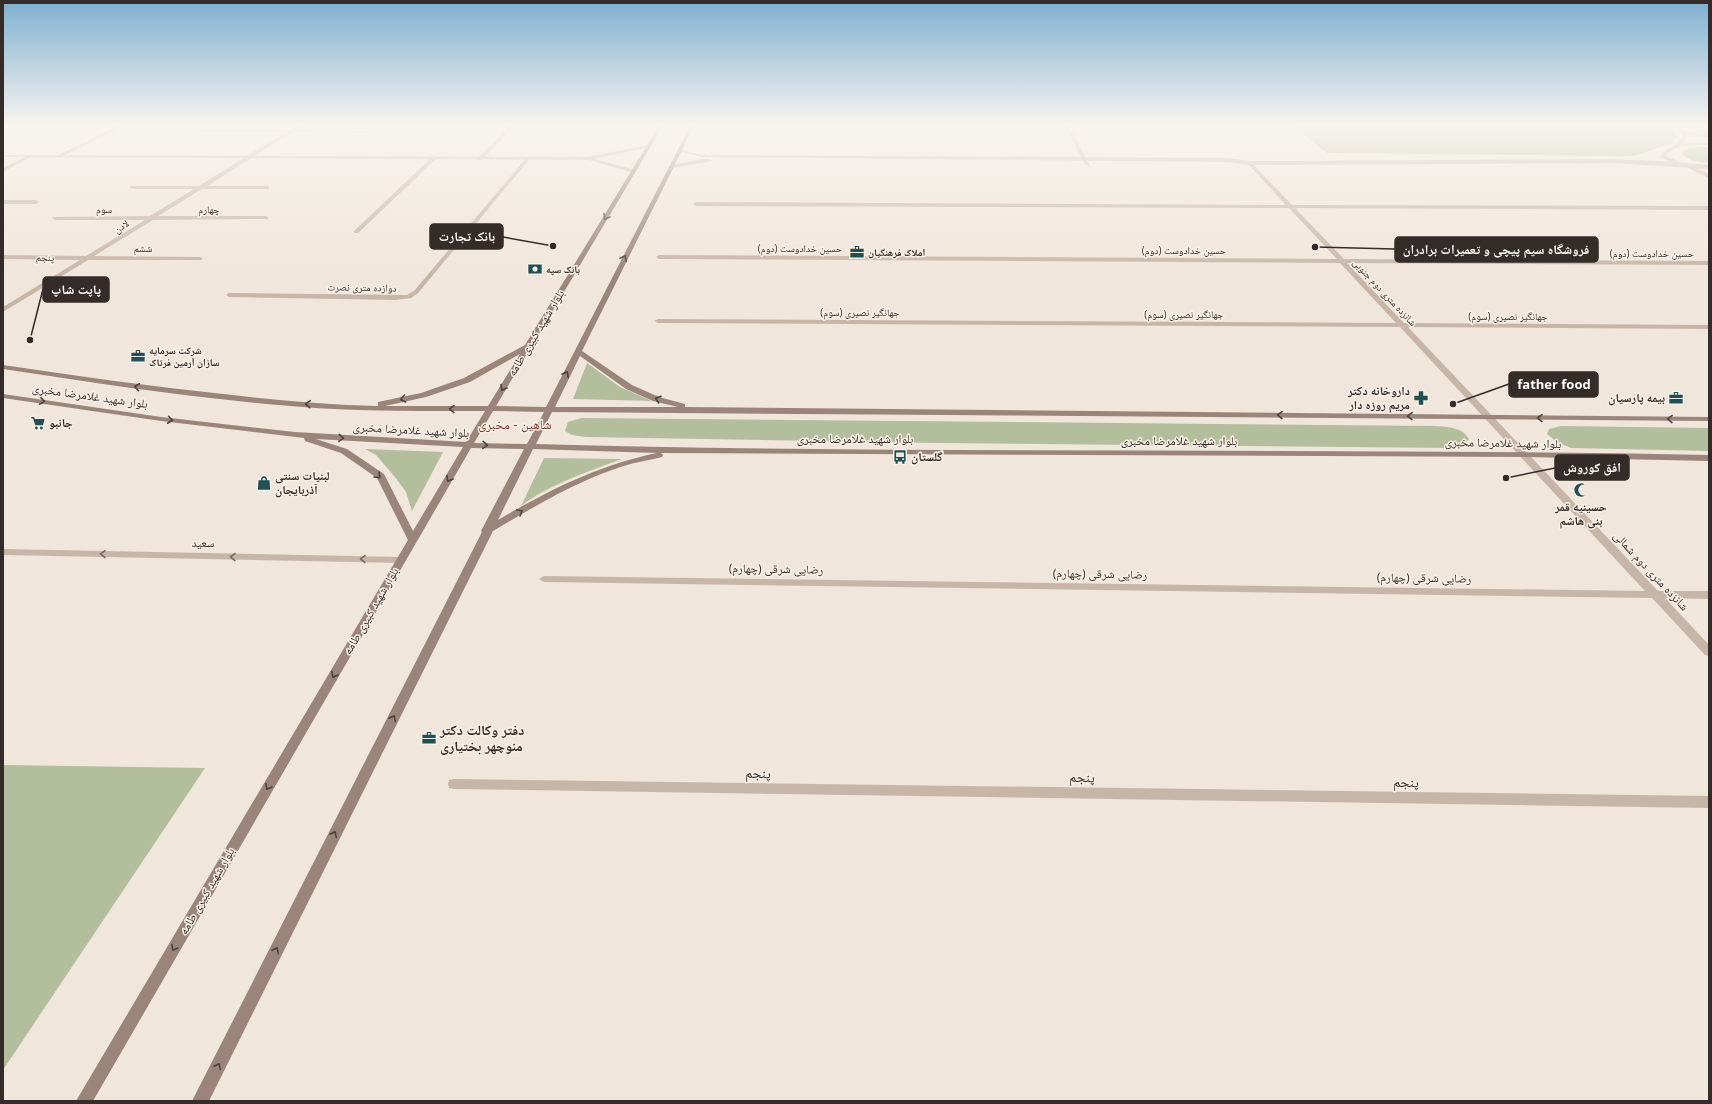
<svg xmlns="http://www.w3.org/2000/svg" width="1712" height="1104" font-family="'Open Sans','Noto Naskh Arabic',sans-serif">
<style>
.green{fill:#b3be9c}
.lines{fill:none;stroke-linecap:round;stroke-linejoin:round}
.minor{fill:#c7b6a8;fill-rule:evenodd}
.tertiary{fill:#c7b6a8;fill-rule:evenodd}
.secondary{fill:#9b857a;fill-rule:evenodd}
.oneway{stroke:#4e423c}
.oneway2{stroke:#766a62}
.labels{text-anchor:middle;stroke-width:3;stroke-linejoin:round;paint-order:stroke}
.far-street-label{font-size:10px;fill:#342c28;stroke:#f8f0e7}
.far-poi-label{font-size:10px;font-weight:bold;fill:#342c28;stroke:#f8f0e7;text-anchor:start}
.street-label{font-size:12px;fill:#342c28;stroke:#f8f0e7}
.poi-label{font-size:12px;font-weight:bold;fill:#342c28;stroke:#f8f0e7;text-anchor:start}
.neighbourhood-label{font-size:13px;fill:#7e3a26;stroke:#f8f0e7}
.near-poi-label{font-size:14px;font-weight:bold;fill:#342c28;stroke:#f8f0e7;text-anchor:start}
.near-street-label{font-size:14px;fill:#342c28;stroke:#f8f0e7}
.leader{fill:none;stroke:#342c28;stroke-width:1.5}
.callout-dot{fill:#342c28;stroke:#f8f0e7;stroke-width:1.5}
.callout{fill:#342c28;stroke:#342c28;stroke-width:1.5}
.callout-label{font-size:13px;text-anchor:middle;font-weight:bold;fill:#fff}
</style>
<rect width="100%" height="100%" fill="#f0e6db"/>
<g class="green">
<polygon points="1290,124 1659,124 1674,131 1677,137 1670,144 1634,156 1327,153"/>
<polygon points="1675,124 1709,124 1709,136"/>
<path d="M1700,147H1709V163C1700,162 1687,161 1682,153L1685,150Z"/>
<polygon points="587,363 620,387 652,401 573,399"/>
<path d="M582,418L1435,426C1448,427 1462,427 1469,439L1465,443L1450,448L940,443L586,437L572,435L565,431L568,422Z"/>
<polygon points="1561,426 1709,428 1709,451 1571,448 1557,442 1547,434 1549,429"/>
<polygon points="365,449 443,452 412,511 406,492 395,477 376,455"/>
<path d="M544,458L622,459C587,472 550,484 521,506Z"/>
<polygon points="3,765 205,768 3,1070"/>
</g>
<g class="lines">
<g class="minor">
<polygon points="123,124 128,124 59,158 54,157"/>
<polygon points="300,124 305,124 297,130 373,131 375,132 373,133 293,132 207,186 267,186 269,187 269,189 202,189 158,216 266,216 268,217 268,219 153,220 94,256 200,257 202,258 202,260 88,260 3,312 3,307 80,260 3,259 3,255 86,256 145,220 55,220 52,218 53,217 150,216 194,189 132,189 130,188 130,186 199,186 286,132 201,131 199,129 291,130"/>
<polygon points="512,124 516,124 482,160 478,160 478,158"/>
<polygon points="1064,124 1068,124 1090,166 1085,165"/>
<polygon points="1664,124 1669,124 1686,131 1709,136 1709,138 1687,134 1687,137 1678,148 1674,148 1674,146 1683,137 1683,133"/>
<polygon points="3,125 23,125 25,126 23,127 3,127"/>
<polygon points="29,155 33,156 3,172 3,168"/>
<polygon points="527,157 529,158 529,160 418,293 411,298 396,300 229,297 226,295 229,293 407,295 414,291"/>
<polygon points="431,158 436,159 358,233 354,233 354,231"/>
<polygon points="1250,161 1292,205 1709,206 1709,210 1295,208 1344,259 1709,261 1709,265 1347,263 1404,323 1709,325 1709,329 1408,327 1658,591 1709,591 1709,599 1665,598 1709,645 1709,656 1705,655 1652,598 544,582 539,579 544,576 1645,591 1400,327 658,323 654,321 658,319 1396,323 1340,263 659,259 656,257 659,255 1337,259 1289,208 696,206 693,204 696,202 1286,205 1248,164 1247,163"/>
<polygon points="1684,164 1688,164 1709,174 1709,178 1684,166"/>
<polygon points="3,200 36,200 39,202 36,204 3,204"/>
<polygon points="3,549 402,557 407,560 402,563 3,555"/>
<polygon points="454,779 1709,796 1709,808 454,789 449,788 448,784 449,780"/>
</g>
<g class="tertiary">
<path d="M1704,143H1709V145C1696,145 1673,143 1666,156L1681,163L1709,165V169L1615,163L1250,165L1228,162L702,157L677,151L679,150L702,155L1228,158L1250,161L1615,159L1671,162L1660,157C1669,142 1688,143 1704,143Z"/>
<polygon points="648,145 650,147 594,159 636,170 636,172 634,173 589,160 3,157 3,155 587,157"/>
<polygon points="700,159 710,159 713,161 672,168 669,166"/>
</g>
<path class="secondary" d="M660,124H664L496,406L546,407L691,124H695L582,351L632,385L659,397L685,404V407L1709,417V421L552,412L536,444C927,455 1318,447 1709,455V461L1525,457L661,453L663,455L662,457C646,461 630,463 615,469C571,484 532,508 493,531L209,1101H192L482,532L481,531L524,449L471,448L93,1101H76L408,540L377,478L341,453L305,441L304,438L161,421L3,398V394L161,417L295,432L466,442L485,411C416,411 348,412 279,405C187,397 95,383 3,369V365C76,376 150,386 223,394C275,400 326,405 378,406V402L421,393L464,378L525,345ZM520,354L488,406H385L426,397L470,382ZM580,356L626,389L653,401L678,407H555ZM493,411L544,412L527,444L474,443ZM316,439L463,447L413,531L384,474L347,449ZM533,449L657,453C599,465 549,490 498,520Z"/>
</g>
<defs><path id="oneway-chevron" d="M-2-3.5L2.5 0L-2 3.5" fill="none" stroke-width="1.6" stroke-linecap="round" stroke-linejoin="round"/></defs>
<g class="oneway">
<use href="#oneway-chevron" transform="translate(606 217) rotate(121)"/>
<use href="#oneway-chevron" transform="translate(624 258) rotate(-63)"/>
<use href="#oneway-chevron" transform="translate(566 374) rotate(-63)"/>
<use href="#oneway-chevron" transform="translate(137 387) rotate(-173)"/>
<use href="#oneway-chevron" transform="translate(503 388) rotate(121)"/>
<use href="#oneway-chevron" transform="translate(403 399) rotate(168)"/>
<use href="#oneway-chevron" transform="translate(658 399) rotate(-162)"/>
<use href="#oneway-chevron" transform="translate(42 401) rotate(8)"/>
<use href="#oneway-chevron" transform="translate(308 404) rotate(-176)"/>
<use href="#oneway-chevron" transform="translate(452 409) rotate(-179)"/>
<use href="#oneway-chevron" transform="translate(1280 415) rotate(-179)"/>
<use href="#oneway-chevron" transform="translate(1410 416) rotate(-179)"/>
<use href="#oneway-chevron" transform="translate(1540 418) rotate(-179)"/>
<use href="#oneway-chevron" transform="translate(1670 419) rotate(-179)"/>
<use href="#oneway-chevron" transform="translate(170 420) rotate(7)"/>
<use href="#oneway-chevron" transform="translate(341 438) rotate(4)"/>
<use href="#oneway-chevron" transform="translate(485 445) rotate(2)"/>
<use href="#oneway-chevron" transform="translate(378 476) rotate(46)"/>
<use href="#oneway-chevron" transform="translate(449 479) rotate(120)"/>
<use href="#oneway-chevron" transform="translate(520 512) rotate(-31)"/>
<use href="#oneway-chevron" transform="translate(334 675) rotate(120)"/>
<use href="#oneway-chevron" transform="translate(393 718) rotate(-63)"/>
<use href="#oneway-chevron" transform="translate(268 787) rotate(120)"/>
<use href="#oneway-chevron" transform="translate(334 834) rotate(-63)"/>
<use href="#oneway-chevron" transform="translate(174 948) rotate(120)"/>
<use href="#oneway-chevron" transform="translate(276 950) rotate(-63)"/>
<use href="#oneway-chevron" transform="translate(218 1066) rotate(-63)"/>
</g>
<g class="oneway2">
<use href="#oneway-chevron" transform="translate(103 554) rotate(-179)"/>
<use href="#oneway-chevron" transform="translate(233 557) rotate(-179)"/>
<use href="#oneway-chevron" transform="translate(363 559) rotate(-179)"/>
</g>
<linearGradient id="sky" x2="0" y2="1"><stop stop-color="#7db0d0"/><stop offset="0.45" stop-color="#f8f4ef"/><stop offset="1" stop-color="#f8f4ef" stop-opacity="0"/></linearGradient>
<rect width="1712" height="278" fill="url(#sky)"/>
<defs>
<symbol id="office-bare" viewBox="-9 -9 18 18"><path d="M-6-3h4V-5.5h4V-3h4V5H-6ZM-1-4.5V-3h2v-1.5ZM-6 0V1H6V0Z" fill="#205053" stroke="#f8f0e7" stroke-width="2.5" paint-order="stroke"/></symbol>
<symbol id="bank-bare" viewBox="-9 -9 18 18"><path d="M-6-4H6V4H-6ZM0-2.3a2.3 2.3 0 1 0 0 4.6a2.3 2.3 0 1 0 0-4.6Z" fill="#205053" stroke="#f8f0e7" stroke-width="2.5" paint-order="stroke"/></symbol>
<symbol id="pharmacy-bare" viewBox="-9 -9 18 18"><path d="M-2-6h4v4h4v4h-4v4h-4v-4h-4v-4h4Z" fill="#205053" stroke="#f8f0e7" stroke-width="2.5" paint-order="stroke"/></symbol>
<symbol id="supermarket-bare" viewBox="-9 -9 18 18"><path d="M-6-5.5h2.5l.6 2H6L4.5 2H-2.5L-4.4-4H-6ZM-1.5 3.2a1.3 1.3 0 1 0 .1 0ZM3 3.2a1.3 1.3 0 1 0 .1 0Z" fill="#205053" stroke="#f8f0e7" stroke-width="2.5" paint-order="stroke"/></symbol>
<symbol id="bus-bare" viewBox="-9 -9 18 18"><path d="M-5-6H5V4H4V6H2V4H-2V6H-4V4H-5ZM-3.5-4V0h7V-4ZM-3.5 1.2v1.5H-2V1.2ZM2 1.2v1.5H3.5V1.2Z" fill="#205053" stroke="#f8f0e7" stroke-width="2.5" paint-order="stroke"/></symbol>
<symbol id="shop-bare" viewBox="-9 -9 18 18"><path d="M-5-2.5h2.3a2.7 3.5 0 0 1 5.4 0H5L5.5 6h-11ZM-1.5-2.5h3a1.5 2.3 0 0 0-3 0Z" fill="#205053" stroke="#f8f0e7" stroke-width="2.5" paint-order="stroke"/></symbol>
<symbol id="mosque-bare" viewBox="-9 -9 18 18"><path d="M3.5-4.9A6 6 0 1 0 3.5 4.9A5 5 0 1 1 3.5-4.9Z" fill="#205053" stroke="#f8f0e7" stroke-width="2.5" paint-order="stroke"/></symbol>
</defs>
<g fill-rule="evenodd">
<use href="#office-bare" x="847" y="242" width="20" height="20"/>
<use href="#bank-bare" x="525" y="259" width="20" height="20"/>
<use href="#office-bare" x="128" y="346" width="20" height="20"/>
<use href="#pharmacy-bare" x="1411" y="388" width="20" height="20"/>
<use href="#office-bare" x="1666" y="388" width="20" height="20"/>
<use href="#supermarket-bare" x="28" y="413" width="20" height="20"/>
<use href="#bus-bare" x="890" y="447" width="20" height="20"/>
<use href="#shop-bare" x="254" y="473" width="20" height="20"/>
<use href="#mosque-bare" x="1571" y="480" width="20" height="20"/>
<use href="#office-bare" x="419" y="728" width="20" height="20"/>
</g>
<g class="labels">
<g class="far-street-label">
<text transform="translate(104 209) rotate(-1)" y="4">سوم</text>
<text x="209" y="213">چهارم</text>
<text transform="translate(121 226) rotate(-32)" y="4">لادن</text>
<text x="143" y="252">ششم</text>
<text x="800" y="252">حسین خدادوست (دوم)</text>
<text x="1184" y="254">حسین خدادوست (دوم)</text>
<text x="1652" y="257">حسین خدادوست (دوم)</text>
<text transform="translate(45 257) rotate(1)" y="4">پنجم</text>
<text transform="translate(362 287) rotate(1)" y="4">دوازده متری نصرت</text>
<text transform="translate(1385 292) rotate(47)" y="4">شانزده متری دوم جنوبی</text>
<text x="860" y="316">جهانگیر نصیری (سوم)</text>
<text x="1184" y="318">جهانگیر نصیری (سوم)</text>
<text x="1508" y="320">جهانگیر نصیری (سوم)</text>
</g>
<g class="far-poi-label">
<text x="868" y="256">املاک فرهنگیان</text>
<text x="546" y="273">بانک سپه</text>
<text x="149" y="354">شرکت سرمایه<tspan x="149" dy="12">سازان آرمین فرتاک</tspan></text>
</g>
<g class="street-label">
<text transform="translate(536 333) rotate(-59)" y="4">بلوار شهید کبیری طامه</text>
<text transform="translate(90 396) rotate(8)" y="4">بلوار شهید غلامرضا مخبری</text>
<text transform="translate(411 430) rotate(3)" y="4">بلوار شهید غلامرضا مخبری</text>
<text x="855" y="443">بلوار شهید غلامرضا مخبری</text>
<text x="1179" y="445">بلوار شهید غلامرضا مخبری</text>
<text transform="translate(1503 443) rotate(1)" y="4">بلوار شهید غلامرضا مخبری</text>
<text transform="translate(203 543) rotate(1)" y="4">سعید</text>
<text transform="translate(776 569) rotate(1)" y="4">رضایی شرقی (چهارم)</text>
<text transform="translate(1651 571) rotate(47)" y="4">شانزده متری دوم شمالی</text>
<text transform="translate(1100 574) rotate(1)" y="4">رضایی شرقی (چهارم)</text>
<text transform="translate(1424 578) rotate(1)" y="4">رضایی شرقی (چهارم)</text>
<text transform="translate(371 611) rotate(-60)" y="4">بلوار شهید کبیری طامه</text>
<text transform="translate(207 891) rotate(-60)" y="4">بلوار شهید کبیری طامه</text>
</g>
<g class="poi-label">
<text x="1410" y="395" text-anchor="end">داروخانه دکتر<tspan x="1410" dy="14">مریم روزه دار</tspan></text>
<text x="1665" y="402" text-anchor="end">بیمه پارسیان</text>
<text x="49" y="427">جانبو</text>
<text x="911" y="461">گلستان</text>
<text x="275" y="480">لبنیات سنتی<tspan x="275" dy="14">آذربایجان</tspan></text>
<text x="1581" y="511" text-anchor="middle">حسینیه قمر<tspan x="1581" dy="14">بنی هاشم</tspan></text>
</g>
<g class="neighbourhood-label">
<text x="515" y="429">شاهین - مخبری</text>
</g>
<g class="near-poi-label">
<text x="440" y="735">دفتر وکالت دکتر<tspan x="440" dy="16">منوچهر بختیاری</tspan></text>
</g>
<g class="near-street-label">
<text transform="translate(758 773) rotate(1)" y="5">پنجم</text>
<text transform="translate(1082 777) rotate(1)" y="5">پنجم</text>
<text transform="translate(1406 782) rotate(1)" y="5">پنجم</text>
</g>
</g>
<path class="leader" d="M553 246L503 237M1315 247L1395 249M30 340L43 289M1453 404L1509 384M1506 478L1555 468"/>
<g class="callout-dot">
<circle cx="553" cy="246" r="4"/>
<circle cx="1315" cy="247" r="4"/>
<circle cx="30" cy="340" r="4"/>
<circle cx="1453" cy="404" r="4"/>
<circle cx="1506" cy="478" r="4"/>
</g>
<g class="callout">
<rect x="430" y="224" width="73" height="25" rx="4"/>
<rect x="1395" y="237" width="203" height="25" rx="4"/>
<rect x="43" y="277" width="66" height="25" rx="4"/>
<rect x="1509" y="372" width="89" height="25" rx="4"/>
<rect x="1555" y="455" width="74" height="25" rx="4"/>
</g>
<g class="callout-label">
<text x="467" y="241">بانک تجارت</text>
<text x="1496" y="254">فروشگاه سیم پیچی و تعمیرات برادران</text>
<text x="76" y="294">پاپت شاپ</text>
<text x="1554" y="389">father food</text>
<text x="1592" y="472">افق کوروش</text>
</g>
<rect width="1712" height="1104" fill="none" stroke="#342c28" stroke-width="8"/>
</svg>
